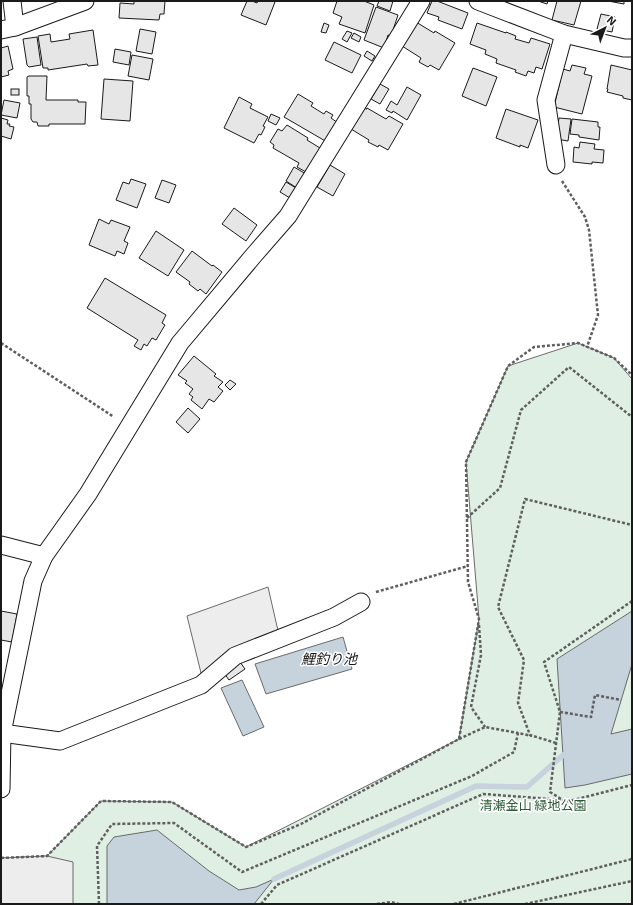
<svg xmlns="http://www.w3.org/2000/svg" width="633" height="905" font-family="'Exo 2','Noto Sans JP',sans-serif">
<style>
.green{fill:#e0efe3;stroke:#6a6a6a}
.parking{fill:#ededed;stroke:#6a6a6a}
.water{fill:#c6d2dc;stroke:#6a6a6a}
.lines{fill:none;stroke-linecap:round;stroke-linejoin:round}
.stream{stroke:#c6d2dc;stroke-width:5.5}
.building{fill:#e6e6e6;stroke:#1a1a1a}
.street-casing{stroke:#1a1a1a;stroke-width:19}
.path{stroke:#5f5f5f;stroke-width:2.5;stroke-dasharray:3 2;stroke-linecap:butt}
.street{stroke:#fff;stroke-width:17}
.labels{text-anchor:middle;stroke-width:3;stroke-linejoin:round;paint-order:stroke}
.park-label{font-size:13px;fill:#2b5a34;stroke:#fff}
.water-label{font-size:14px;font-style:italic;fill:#1a1a1a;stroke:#fff}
</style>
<rect width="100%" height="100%" fill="#fff"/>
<polygon class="green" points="578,343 614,358 632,379 632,904 1,904 1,858 47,856 101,801 172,802 246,847 459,739 479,619 466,462 508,366"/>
<g class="parking">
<polygon points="268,587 279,635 202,677 187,616"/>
<polygon points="47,856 73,862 73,904 1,904 1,858"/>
</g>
<g class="water">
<polygon points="632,611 632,664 611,734 632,729 632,774 585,785 565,788 557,659"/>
<polygon points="343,637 352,669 266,694 255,664"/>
<polygon points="242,680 264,727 243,736 221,688"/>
<polygon points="157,830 209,871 239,890 256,887 274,879 254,904 107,904 107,846 114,837"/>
</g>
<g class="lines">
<polyline class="stream" points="274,879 476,786 527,787 563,755"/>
</g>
<g class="building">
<polygon points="134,1 165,1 164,14 160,14 159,20 119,18 120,3 134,4"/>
<polygon points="247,1 252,1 257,3 258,1 272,1 275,2 266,25 241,15"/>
<polygon points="337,1 364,1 374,5 365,33 339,24 342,17 333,13"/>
<polygon points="379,1 393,1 390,11 377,6"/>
<polygon points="432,1 437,1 468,13 462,29 438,20 439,17 427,13"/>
<polygon points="538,1 548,1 547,4"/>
<polygon points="557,1 581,1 574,25 552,20"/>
<polygon points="608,1 624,1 624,4"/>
<polygon points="376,7 398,15 391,36 388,35 384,48 364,40"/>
<polygon points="601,14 615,17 612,32 597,29"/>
<polygon points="416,22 434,33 435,31 455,43 439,70 430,65 428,67 419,62 421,58 402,46"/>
<polygon points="324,23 329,25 326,33 321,32"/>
<polygon points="477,23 506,33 506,32 516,36 515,39 529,43 531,38 550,44 542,69 536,67 534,73 528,71 526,76 515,72 516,70 496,63 497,59 485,54 486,50 470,44"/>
<polygon points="140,29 156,32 152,54 136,51"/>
<polygon points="93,30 98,65 88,66 87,64 48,70 48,68 43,68 38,36 50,34 51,42 70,39 69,34"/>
<polygon points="347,31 352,33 347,42 342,39"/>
<polygon points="354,33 361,37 359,42 351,38"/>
<polygon points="37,37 41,65 29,67 27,65 23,39"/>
<polygon points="334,42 361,55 352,73 325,60"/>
<polygon points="8,46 13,69 8,71 9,75 1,77 1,48"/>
<polygon points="115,49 131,52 129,65 113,62"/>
<polygon points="367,51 375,56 372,61 364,56"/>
<polygon points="132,55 153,59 149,80 128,76"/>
<polygon points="572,65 586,68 584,74 592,76 582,114 554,107 563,69 570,71"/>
<polygon points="611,65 632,70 632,100 623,98 623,96 607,92 608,89 607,89"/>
<polygon points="473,68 497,77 486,106 462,96"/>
<polygon points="29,76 47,76 46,100 78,100 78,102 86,102 85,124 49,124 49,126 38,126 37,122 33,122 31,119 31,104 29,104 29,96 27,96 27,77"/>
<polygon points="104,79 133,81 130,121 101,119"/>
<polygon points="380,84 389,89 380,104 371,99"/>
<polygon points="407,87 421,95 407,120 393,111 392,113 386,110 391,101 397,105"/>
<rect x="11" y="89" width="8" height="6"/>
<polygon points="298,94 313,103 311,106 324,114 326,111 333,115 331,118 338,123 327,142 284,117"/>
<polygon points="239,97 252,104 250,108 268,117 263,126 265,127 261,135 259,134 254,143 224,128"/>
<polygon points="4,100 20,103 17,118 1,115"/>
<polygon points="363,108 367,109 367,108 386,119 389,116 403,124 388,150 379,145 378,147 368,142 369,140 351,129"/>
<polygon points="506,109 538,120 528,148 520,145 520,147 496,138"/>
<polygon points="271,114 280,118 276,125 268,121"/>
<polygon points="1,118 8,120 7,124 10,124 9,126 14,127 11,139 1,136"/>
<polygon points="559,118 571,119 568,141 556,139"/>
<polygon points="572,119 598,122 598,127 600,127 599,140 579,137 579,135 570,134"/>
<polygon points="287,125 308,138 307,140 320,148 306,172 297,167 299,163 273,148 274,145 270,142 278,129 282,131"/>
<polygon points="580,142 595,144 594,149 604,150 603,163 592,162 592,164 573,162 574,147 579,148"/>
<polygon points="330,165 345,174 333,196 317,187"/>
<polygon points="294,167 306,174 297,188 286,181"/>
<polygon points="131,179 146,184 137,208 116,200 123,182 129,184"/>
<polygon points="162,180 176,185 169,203 155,198"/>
<polygon points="286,182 296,188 290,198 280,192"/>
<polygon points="234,208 257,225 246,241 222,224"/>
<polygon points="99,219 109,224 111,220 130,227 124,241 128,243 124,254 117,251 115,256 89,245"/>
<polygon points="156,231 184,250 168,276 139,258"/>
<polygon points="192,251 212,266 213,265 222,272 206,294 200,289 198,291 189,284 190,282 176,272"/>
<polygon points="105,278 166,315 162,323 165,325 156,340 152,338 147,346 144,344 141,350 134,346 138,340 87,308"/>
<polygon points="194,356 216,374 214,376 223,382 218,387 223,391 214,402 209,399 202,409 191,400 193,397 189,394 193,389 185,383 187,381 178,375"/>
<polygon points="230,380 236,384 230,390 225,385"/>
<polygon points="188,408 200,419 188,433 176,422"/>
<polygon points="1,611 17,614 12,642 1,640"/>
<polygon points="240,662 245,669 229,680 224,673"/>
</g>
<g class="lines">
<defs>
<g id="street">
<polyline points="12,1 15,27"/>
<polyline points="478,1 564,34 624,48 632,48"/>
<polyline points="1,30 15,27 85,1"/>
<polyline points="556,165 546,100 564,34"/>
<polyline points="1,545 44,556"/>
<polyline points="2,733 60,741 201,685 235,656 334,617 361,602"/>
<polyline points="1,789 2,733 33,581 44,556 88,494 180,343 254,255 288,216 421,1"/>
</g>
</defs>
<use href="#street" class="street-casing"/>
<g class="path">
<polyline points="562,181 585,217 589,230 598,315 587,347"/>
<polyline points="1,343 114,417"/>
<polyline points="467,518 500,488 521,410 569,367 632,417"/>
<polyline points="376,592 468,566"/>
<polyline points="632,601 544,662 560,712 550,792 566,802 632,785"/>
<polyline points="479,625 481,655 471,707 485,727"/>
<polyline points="560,712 591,717 595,695 621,700"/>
<polyline points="459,739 485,727 518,733"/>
<polyline points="556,743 530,735 518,703 524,660 498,607 525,499 632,525"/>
<polyline points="1,858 47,856 101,801 172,802 246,847 301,824 459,739 479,619 468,582 466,462 508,366 534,347 578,343 614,358 632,375"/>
<polyline points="99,904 97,846 112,824 174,823 242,872 472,776 514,752 518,733 532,736"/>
<polyline points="261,904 277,885 483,794 563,800"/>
<polyline points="377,904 391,902 399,904"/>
<polyline points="454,904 632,859"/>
<polyline points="525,904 632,881"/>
</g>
<use href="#street" class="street"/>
</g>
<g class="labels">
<g class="park-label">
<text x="533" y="810">清瀬金山 緑地公園</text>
</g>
<g class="water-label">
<text x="329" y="664">鯉釣り池</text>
</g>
</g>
<rect width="633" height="905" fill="none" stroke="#1a1a1a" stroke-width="4"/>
<g transform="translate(605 28) rotate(42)" stroke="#ffffff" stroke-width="3" paint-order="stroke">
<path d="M0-3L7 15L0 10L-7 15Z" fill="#1a1a1a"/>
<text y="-6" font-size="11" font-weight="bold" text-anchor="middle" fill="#1a1a1a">N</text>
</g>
</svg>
